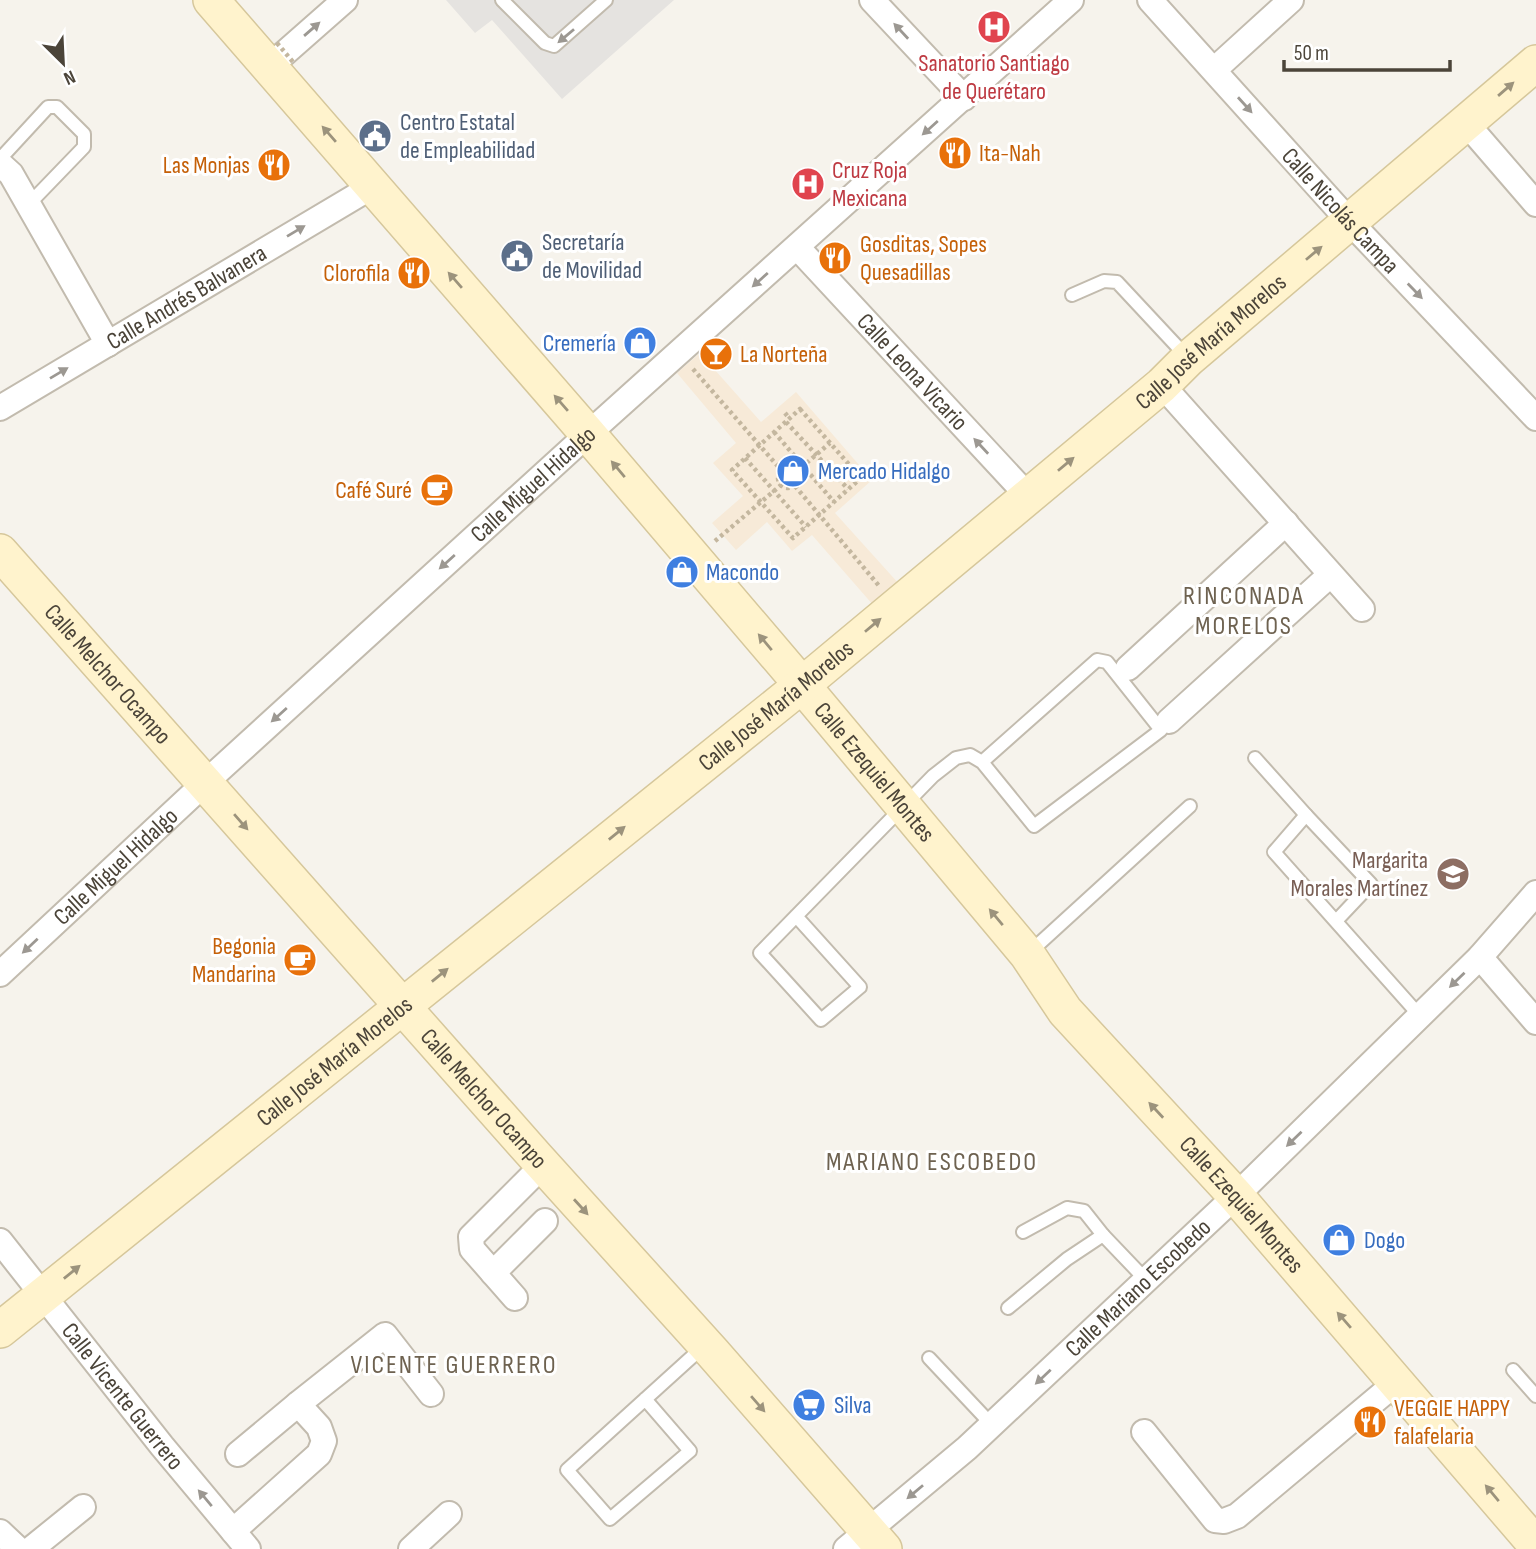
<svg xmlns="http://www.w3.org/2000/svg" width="1536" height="1549" font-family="'Sofia Sans Condensed',sans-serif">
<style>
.commercial{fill:#f7ead8}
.parking{fill:#e5e3e0}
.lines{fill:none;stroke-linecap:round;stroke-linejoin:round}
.lane-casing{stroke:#c2bbae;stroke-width:16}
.street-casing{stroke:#c2bbae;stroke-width:28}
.secondary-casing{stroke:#d6c79b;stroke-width:38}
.path{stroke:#c4b79f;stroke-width:4.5;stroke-dasharray:3.5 3.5;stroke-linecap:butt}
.lane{stroke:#fff;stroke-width:12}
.street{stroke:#fff;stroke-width:24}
.secondary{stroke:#fff3cd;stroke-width:35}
.path-bridge{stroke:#c4b79f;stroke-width:4.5;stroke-dasharray:3.5 3.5;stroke-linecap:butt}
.oneway{fill:#9c9892}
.oneway2{fill:#9c937c}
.labels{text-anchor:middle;stroke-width:6;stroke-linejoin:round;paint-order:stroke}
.health-label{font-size:24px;fill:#be3a42;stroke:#fff}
.service-label{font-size:24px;fill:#4e5e75;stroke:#fff;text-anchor:start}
.food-label{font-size:24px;fill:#c56008;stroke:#fff;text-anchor:start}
.street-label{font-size:24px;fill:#4b4439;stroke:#fff}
.shop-label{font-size:24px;fill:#366cbe;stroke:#fff;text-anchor:start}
.education-label{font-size:24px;fill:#785e54;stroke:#fff;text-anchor:end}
.neighbourhood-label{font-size:26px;letter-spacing:2px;fill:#6e6250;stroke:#fff}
</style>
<rect width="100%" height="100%" fill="#f6f3ec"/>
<polygon class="commercial" points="700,353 761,422 796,392 872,480 835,513 900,585 874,606 812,535 792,551 767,522 736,550 712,523 743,496 713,463 736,443 677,373"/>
<polygon class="parking" points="446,0 674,0 562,99 492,20 475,33"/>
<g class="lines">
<defs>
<g id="lane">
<polyline points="502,0 545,43 554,46 606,0"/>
<polyline points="0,159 48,107 57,107 84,134 84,147 29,204"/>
<polyline points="1072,295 1104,281 1117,282 1187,357"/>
<polyline points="1255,758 1306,815"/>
<polyline points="796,916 860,987 821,1020 760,953 933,776 956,758 970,755 982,762 1034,826 1161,730 1107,662 1097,660 982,762"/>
<polyline points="1337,920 1371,884 1306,815 1274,852 1420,1016"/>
<polyline points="1030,952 1190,806"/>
<polyline points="1023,1232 1067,1208 1084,1211 1103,1235"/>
<polyline points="1008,1308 1067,1259 1103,1235 1146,1280"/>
<polyline points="929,1358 992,1425"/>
<polyline points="1513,1370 1536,1396"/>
<polyline points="645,1399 690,1451 610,1519 567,1470 705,1345"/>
</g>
<g id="street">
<polyline points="872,0 964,98"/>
<path id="s1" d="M1150,0L1350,222L1536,418"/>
<polyline points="270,66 345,0"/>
<polyline points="1214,70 1291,0"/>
<polyline points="1466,123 1536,204"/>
<polyline points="0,164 11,174 108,344"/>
<path id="s2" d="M797,247L1028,496"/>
<polyline points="1162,385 1362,609"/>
<path id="s3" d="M0,408L373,186"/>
<polyline points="1128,668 1286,523"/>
<polyline points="1169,721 1330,575"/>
<polyline points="1480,957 1536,1022"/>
<path id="s4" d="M0,974L206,782L588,434L1071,0"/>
<path id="s5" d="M0,1241L162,1446L248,1549"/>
<polyline points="493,1273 545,1221"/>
<polyline points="515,1298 472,1249 471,1237 543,1165"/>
<polyline points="298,1404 385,1335 431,1394"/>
<polyline points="1144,1432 1215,1520 1224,1521 1237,1516 1397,1382"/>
<polyline points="233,1531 319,1454 324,1441 319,1427 298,1404 238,1454"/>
<polyline points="0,1532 18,1549"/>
<polyline points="31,1549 83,1507"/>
<polyline points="411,1549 449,1514"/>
<path id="s6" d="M846,1549L967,1448L1242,1190L1480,957L1536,893"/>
</g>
<g id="secondary">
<path id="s7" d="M211,0L588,434L802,685L1027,954L1065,1011L1236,1196L1536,1545"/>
<path id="s8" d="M0,552L535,1156L713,1353L884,1549"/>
<path id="s9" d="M0,1330L802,685L1162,385L1188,359L1536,63"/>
</g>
</defs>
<use href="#lane" class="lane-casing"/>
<use href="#street" class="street-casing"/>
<use href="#secondary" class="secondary-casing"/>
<g class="path">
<polyline points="693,369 782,471"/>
<polygon points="800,409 861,478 793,538 732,470"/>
<polyline points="785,413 789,418"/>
<polyline points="786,422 848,489"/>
<polyline points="774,432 834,502"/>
<polyline points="745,458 806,527"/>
<circle cx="788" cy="478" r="10"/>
<polyline points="796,472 830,443"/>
<polyline points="795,486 880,587"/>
<polyline points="715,541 781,485"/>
</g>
<use href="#lane" class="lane"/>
<use href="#street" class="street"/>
<use href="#secondary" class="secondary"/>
<polyline class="path-bridge" points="277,43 293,62"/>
</g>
<defs><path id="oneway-solid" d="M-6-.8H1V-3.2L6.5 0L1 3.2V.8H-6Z" transform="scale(1.75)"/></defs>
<g class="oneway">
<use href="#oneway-solid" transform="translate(312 29) rotate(-41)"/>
<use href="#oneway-solid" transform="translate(901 31) rotate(-133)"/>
<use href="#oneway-solid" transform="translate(566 36) rotate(140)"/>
<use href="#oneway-solid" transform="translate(1245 105) rotate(48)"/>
<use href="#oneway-solid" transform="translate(930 128) rotate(138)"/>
<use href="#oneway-solid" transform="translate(296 231) rotate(-31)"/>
<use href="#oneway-solid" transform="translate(760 280) rotate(138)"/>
<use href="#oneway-solid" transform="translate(1415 291) rotate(46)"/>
<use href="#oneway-solid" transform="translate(59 373) rotate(-31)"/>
<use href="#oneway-solid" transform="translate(981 446) rotate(-133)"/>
<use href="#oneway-solid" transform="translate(447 562) rotate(138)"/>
<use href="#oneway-solid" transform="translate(279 715) rotate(138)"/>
<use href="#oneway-solid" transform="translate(30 946) rotate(137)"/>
<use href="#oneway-solid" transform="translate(1457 980) rotate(136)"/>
<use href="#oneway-solid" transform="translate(1294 1139) rotate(136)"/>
<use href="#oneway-solid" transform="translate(1043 1377) rotate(137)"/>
<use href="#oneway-solid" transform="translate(915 1492) rotate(140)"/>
<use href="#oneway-solid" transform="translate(205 1498) rotate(-130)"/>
</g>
<g class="oneway2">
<use href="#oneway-solid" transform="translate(1506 89) rotate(-41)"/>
<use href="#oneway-solid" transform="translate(329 134) rotate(-131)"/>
<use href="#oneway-solid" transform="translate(1314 253) rotate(-40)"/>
<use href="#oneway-solid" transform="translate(455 280) rotate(-131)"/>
<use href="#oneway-solid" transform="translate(561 403) rotate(-131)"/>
<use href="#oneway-solid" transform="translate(1066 464) rotate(-40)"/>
<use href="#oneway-solid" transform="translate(618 469) rotate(-130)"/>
<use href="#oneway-solid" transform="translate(873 625) rotate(-40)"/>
<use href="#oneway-solid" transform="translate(765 642) rotate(-130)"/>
<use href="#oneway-solid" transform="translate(241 822) rotate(49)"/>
<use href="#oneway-solid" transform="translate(617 833) rotate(-39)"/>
<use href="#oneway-solid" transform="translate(996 917) rotate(-130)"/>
<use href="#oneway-solid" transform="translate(440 975) rotate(-39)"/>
<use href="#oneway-solid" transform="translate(1156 1110) rotate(-133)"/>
<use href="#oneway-solid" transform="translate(581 1207) rotate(48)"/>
<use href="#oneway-solid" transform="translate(72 1272) rotate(-39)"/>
<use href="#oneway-solid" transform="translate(1344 1320) rotate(-131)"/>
<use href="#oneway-solid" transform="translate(758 1404) rotate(49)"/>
<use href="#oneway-solid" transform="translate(1492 1493) rotate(-130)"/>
</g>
<defs>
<symbol id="hospital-disc" viewBox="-11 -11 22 22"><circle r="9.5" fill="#e0444e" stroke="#fff"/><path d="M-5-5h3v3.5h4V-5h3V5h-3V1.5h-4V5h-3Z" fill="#fff"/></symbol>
<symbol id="civic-disc" viewBox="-11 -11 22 22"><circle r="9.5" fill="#5c6f8a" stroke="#fff"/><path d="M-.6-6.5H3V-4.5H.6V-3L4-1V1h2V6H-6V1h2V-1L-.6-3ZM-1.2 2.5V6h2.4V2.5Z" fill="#fff"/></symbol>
<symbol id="restaurant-disc" viewBox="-11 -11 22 22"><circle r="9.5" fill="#e8710a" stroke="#fff"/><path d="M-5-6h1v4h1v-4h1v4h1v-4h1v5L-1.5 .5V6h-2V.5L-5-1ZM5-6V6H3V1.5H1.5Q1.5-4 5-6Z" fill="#fff"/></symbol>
<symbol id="shop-disc" viewBox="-11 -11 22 22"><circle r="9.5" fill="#3f7fe0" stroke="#fff"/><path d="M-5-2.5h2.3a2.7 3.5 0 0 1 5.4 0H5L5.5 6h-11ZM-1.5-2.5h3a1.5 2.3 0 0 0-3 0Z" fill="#fff"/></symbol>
<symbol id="bar-disc" viewBox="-11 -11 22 22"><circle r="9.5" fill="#e8710a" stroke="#fff"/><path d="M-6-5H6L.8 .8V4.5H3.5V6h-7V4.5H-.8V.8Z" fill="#fff"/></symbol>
<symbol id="cafe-disc" viewBox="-11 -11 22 22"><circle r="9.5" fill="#e8710a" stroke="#fff"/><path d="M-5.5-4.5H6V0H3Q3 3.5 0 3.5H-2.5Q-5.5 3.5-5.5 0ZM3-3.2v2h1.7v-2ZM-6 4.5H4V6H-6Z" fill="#fff"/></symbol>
<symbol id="university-disc" viewBox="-11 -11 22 22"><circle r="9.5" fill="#8d6e63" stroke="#fff"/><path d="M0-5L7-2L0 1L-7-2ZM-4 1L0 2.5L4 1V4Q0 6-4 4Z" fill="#fff"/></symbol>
<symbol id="supermarket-disc" viewBox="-11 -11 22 22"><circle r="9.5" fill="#3f7fe0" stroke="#fff"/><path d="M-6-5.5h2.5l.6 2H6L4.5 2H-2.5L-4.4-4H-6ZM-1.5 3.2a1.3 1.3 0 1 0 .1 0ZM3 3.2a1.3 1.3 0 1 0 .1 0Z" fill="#fff"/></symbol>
</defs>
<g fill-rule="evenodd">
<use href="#hospital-disc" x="975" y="8" width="38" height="38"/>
<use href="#civic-disc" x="356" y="117" width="38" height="38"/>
<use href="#restaurant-disc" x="936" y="134" width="38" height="38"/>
<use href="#restaurant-disc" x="255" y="146" width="38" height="38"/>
<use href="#hospital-disc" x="789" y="165" width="38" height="38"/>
<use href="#civic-disc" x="498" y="237" width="38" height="38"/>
<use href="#restaurant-disc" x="816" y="239" width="38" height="38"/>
<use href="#restaurant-disc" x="395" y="254" width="38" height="38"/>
<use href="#shop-disc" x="621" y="324" width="38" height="38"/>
<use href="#bar-disc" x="697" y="335" width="38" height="38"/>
<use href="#shop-disc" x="774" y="452" width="38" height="38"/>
<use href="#cafe-disc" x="418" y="471" width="38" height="38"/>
<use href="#shop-disc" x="663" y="553" width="38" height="38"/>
<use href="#university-disc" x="1434" y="855" width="38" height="38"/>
<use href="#cafe-disc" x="281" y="941" width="38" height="38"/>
<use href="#shop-disc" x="1320" y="1221" width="38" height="38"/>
<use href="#supermarket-disc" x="790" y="1386" width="38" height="38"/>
<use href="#restaurant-disc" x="1351" y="1403" width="38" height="38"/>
</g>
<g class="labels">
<g class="health-label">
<text x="994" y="71">Sanatorio Santiago<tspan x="994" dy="28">de Querétaro</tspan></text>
<text x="832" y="178" text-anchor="start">Cruz Roja<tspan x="832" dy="28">Mexicana</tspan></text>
</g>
<g class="service-label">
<text x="400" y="130">Centro Estatal<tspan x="400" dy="28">de Empleabilidad</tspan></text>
<text x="542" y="250">Secretaría<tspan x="542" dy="28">de Movilidad</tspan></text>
</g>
<g class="food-label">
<text x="979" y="161">Ita-Nah</text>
<text x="250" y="173" text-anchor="end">Las Monjas</text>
<text x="860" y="252">Gosditas, Sopes<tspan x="860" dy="28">Quesadillas</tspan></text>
<text x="390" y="281" text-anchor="end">Clorofila</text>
<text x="740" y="362">La Norteña</text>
<text x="412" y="498" text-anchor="end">Café Suré</text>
<text x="276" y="954" text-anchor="end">Begonia<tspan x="276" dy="28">Mandarina</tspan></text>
<text x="1394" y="1416">VEGGIE HAPPY<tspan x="1394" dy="28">falafelaria</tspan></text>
</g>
<g class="street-label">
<text dy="8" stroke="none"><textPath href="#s1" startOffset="284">Calle Nicolás Campa</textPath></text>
<text dy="8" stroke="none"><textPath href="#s3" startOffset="217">Calle Andrés Balvanera</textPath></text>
<text dy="8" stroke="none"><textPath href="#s9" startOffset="1563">Calle José María Morelos</textPath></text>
<text dy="8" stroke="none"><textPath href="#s2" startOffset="170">Calle Leona Vicario</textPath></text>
<text dy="8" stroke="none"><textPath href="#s4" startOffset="724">Calle Miguel Hidalgo</textPath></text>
<text dy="8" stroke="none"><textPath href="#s8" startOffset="163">Calle Melchor Ocampo</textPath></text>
<text dy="8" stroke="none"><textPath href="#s9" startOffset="996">Calle José María Morelos</textPath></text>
<text dy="8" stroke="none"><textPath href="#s7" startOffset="1018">Calle Ezequiel Montes</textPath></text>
<text dy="8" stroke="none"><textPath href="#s4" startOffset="158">Calle Miguel Hidalgo</textPath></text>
<text dy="8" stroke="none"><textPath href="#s9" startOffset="429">Calle José María Morelos</textPath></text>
<text dy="8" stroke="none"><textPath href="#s8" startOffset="730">Calle Melchor Ocampo</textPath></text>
<text dy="8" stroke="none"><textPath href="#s7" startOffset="1586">Calle Ezequiel Montes</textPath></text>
<text dy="8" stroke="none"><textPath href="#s6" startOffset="392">Calle Mariano Escobedo</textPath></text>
<text dy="8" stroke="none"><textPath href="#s5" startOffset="198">Calle Vicente Guerrero</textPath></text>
</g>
<g class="shop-label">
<text x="616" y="351" text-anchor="end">Cremería</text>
<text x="818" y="479">Mercado Hidalgo</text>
<text x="706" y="580">Macondo</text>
<text x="1364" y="1248">Dogo</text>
<text x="834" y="1413">Silva</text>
</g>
<g class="education-label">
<text x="1428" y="868">Margarita<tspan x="1428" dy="28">Morales Martínez</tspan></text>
</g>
<g class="neighbourhood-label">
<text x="1244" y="604">RINCONADA<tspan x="1244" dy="30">MORELOS</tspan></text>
<text x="932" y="1170">MARIANO ESCOBEDO</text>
<text x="454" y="1373">VICENTE GUERRERO</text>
</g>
</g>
<g transform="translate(63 63) rotate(156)" stroke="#ffffff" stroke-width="5" paint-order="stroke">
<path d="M0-5L12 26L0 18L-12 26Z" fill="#4b4439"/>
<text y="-10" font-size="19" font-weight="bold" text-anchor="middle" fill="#4b4439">N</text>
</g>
<path d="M1284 60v10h166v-10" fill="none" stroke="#4b4439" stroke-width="3.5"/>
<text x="1294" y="60" font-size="21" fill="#4b4439" stroke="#ffffff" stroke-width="5" paint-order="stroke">50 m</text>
</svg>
